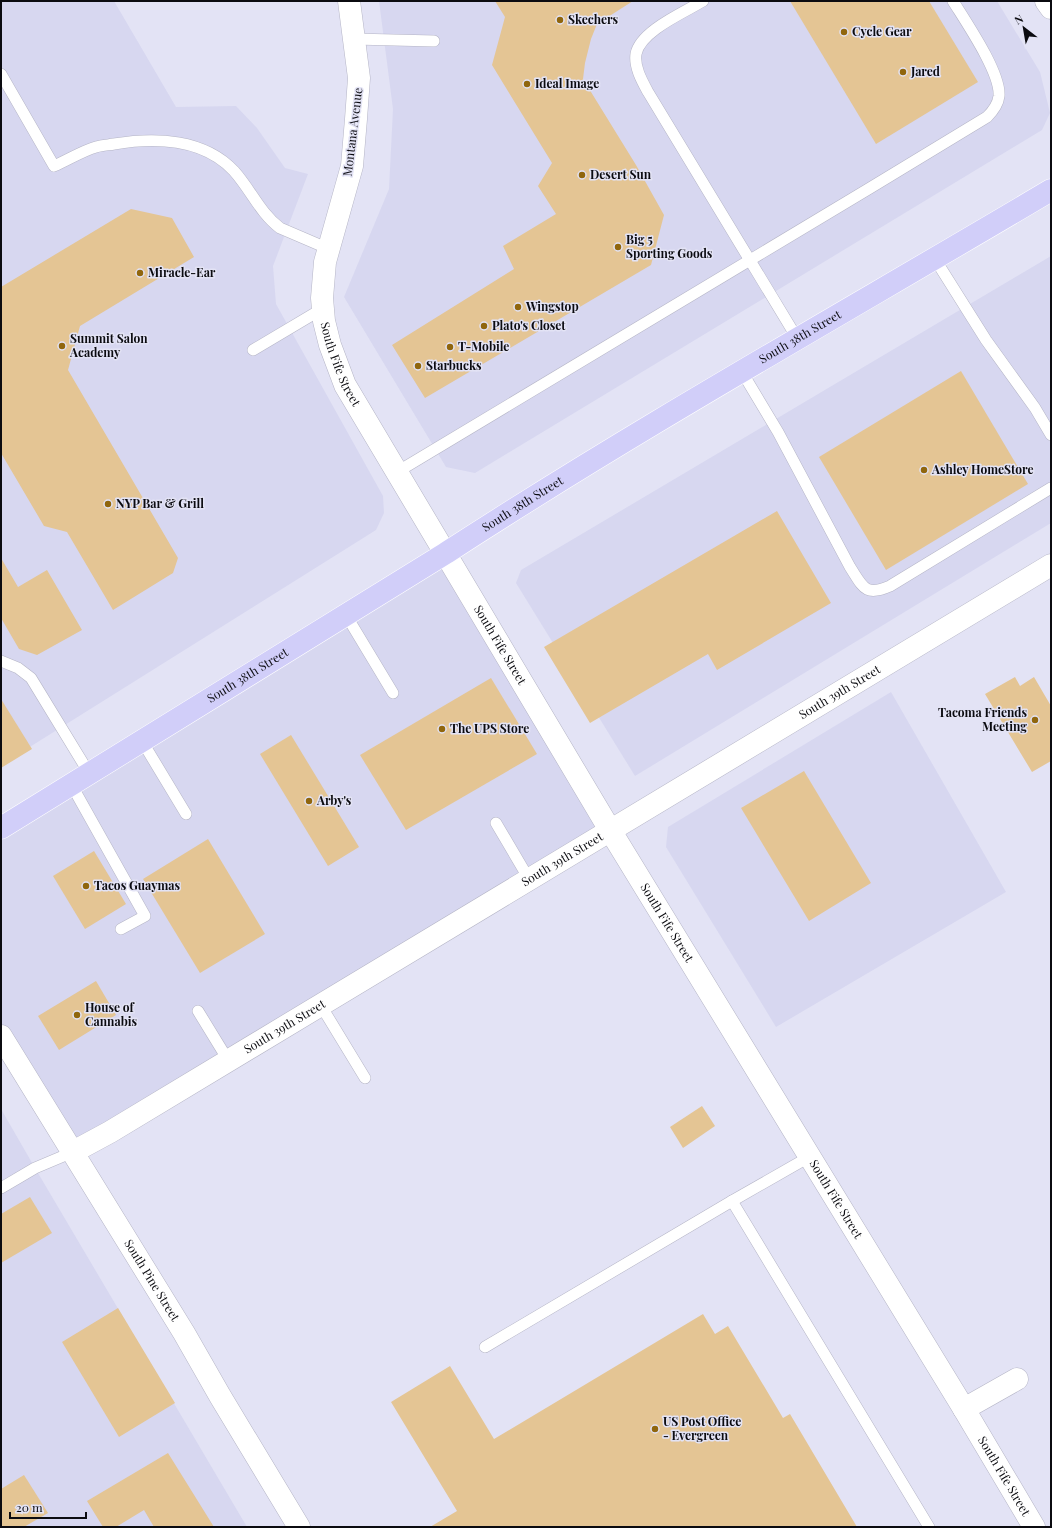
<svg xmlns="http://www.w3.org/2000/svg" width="1052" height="1528" font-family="'Playfair Display',serif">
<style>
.built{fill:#d7d7f0}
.building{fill:#e4c594}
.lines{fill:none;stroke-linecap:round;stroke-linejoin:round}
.service-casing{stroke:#b5b5c6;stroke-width:12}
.minor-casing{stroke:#b5b5c6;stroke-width:23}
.tertiary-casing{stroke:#b5b5c6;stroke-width:23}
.secondary-casing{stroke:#b5b5c6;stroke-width:23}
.primary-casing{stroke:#fff;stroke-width:23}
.service{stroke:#fff;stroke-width:11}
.minor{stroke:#fff;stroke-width:22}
.tertiary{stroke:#fff;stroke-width:22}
.secondary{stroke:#fff;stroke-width:22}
.primary{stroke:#d1cef9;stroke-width:22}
.poi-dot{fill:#90660d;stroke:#e3e3f5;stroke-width:1.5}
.labels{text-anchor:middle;stroke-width:3;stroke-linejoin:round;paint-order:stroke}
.poi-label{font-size:12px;font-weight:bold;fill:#0b0b10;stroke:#e3e3f5;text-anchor:start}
.street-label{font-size:12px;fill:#0b0b10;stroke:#e3e3f5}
</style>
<rect width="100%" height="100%" fill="#e3e3f5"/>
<g class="built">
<polygon points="1,1 114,1 176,107 236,106 257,128 285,168 308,174 273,266 276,304 383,496 384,513 376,530 1,765"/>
<polygon points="379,1 997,1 1040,72 1050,113 1042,130 475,473 446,467 344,297 389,189 393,109"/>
<polygon points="1051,256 1051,523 635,776 516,583 521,570"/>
<polygon points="446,553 610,830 73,1152 1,1036 1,828"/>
<polygon points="891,692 1006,892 776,1027 666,847 668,827"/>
<polygon points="1,1109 35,1168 247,1527 1,1527"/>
</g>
<g class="building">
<polygon points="495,1 633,1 597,24 591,39 585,63 583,79 636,165 664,215 651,265 425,398 392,345 514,269 503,246 556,214 538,186 552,163 492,65 505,17"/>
<polygon points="790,1 929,1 978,82 876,144"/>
<polygon points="131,209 172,218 194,257 80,326 68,370 178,558 173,573 113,610 67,532 44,526 1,453 1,287"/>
<polygon points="961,371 1028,484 886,570 819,457"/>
<polygon points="777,511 831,603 717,670 708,654 590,723 544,647"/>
<polygon points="1,558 18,587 47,570 82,630 37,655 19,649 1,618"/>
<polygon points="1015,677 1020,686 1034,677 1051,706 1051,761 1032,772 985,694"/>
<polygon points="491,678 537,754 406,830 360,755"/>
<polygon points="1,699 32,749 1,768"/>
<polygon points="291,735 359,847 328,866 260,754"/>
<polygon points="804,771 871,883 809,921 741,808"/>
<polygon points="208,839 265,934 200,973 143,879"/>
<polygon points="94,851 126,904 85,929 53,876"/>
<polygon points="96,981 116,1015 59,1050 38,1016"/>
<polygon points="702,1106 715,1126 683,1148 670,1127"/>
<polygon points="30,1197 52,1233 1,1263 1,1214"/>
<polygon points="118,1308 175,1403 119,1437 62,1342"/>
<polygon points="703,1314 715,1334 728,1326 783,1418 790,1414 857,1527 430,1527 457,1511 391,1402 450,1366 494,1439"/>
<polygon points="168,1453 214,1527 154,1527 144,1510 116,1527 103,1527 87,1501"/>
<polygon points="24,1475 48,1513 24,1527 1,1527 1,1489"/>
</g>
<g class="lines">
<defs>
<g id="service">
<path d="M703,1C685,12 640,31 636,54C634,67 642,81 648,92L797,338"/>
<polyline points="354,39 434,41"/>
<path d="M1,74L54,166C68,160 82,151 96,147C102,145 109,145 114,144C156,137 204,139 234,171C251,190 260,213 280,228L329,249"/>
<polyline points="935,259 986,340 1035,408 1051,435"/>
<polyline points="253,350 322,309"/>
<path d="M742,372L778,432L850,567C863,587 865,597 890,586L1051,488"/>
<path d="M397,472L870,188L987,117C993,111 998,105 999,96C1001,73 966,22 953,1"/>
<polyline points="346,615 393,693"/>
<polyline points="1,661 18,668 31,678 89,773"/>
<polyline points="142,741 186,814"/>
<polyline points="71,784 145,916 121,929"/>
<polyline points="496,823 529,879"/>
<polyline points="320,1004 365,1078"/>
<polyline points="198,1011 228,1060"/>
<polyline points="1,1188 35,1168 73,1152"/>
<polyline points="732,1201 929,1527"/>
<polyline points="485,1347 732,1201 809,1157"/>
</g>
<g id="minor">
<path id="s1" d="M349,1L359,78L356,119L352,166L325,262L322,298L324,321L330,345L345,385L610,830L964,1409L1034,1527"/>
<path id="s2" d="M73,1152L110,1132L1051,565"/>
<polyline points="964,1409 1017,1379"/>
</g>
<polyline id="tertiary" points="1046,1 1051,8"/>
<g id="secondary">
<path id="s3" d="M1,1036L184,1333L220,1396L299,1527"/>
</g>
<g id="primary">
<path id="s4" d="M1,828L446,553C643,425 849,310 1051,190"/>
</g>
</defs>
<use href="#service" class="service-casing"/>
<use href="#minor" class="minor-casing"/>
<use href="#tertiary" class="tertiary-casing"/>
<use href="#secondary" class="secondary-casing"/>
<use href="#primary" class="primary-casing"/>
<use href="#service" class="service"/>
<use href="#minor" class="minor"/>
<use href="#tertiary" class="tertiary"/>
<use href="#secondary" class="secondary"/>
<use href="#primary" class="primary"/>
</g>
<g class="poi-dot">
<circle cx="560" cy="20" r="4"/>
<circle cx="844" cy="32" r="4"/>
<circle cx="903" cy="72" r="4"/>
<circle cx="527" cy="84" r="4"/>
<circle cx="582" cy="175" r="4"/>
<circle cx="618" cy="247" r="4"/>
<circle cx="140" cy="273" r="4"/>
<circle cx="518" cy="307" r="4"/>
<circle cx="484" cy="326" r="4"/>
<circle cx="62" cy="346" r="4"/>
<circle cx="450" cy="347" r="4"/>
<circle cx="418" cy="366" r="4"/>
<circle cx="924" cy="470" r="4"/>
<circle cx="108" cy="504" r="4"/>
<circle cx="1035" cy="720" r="4"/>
<circle cx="442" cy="729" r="4"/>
<circle cx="309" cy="801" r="4"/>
<circle cx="86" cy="886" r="4"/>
<circle cx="77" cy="1015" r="4"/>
<circle cx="655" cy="1429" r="4"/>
</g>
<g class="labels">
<g class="poi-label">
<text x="568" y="24">Skechers</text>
<text x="852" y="36">Cycle Gear</text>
<text x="911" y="76">Jared</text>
<text x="535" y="88">Ideal Image</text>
<text x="590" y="179">Desert Sun</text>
<text x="626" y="244">Big 5<tspan x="626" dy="14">Sporting Goods</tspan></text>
<text x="148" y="277">Miracle-Ear</text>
<text x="526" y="311">Wingstop</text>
<text x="492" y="330">Plato's Closet</text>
<text x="70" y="343">Summit Salon<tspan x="70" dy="14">Academy</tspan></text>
<text x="458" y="351">T-Mobile</text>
<text x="426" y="370">Starbucks</text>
<text x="932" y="474">Ashley HomeStore</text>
<text x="116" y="508">NYP Bar &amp; Grill</text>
<text x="1027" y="717" text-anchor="end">Tacoma Friends<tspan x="1027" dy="14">Meeting</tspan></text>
<text x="450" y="733">The UPS Store</text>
<text x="317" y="805">Arby's</text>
<text x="94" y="890">Tacos Guaymas</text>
<text x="85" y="1012">House of<tspan x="85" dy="14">Cannabis</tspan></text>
<text x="663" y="1426">US Post Office<tspan x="663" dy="14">- Evergreen</tspan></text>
</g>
<g class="street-label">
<text transform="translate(353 132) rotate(-83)" y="4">Montana Avenue</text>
<text dy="4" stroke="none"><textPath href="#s4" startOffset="938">South 38th Street</textPath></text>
<text dy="4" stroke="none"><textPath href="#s1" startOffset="371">South Fife Street</textPath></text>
<text dy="4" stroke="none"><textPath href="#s4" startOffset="614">South 38th Street</textPath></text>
<text dy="4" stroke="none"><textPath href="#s1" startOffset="695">South Fife Street</textPath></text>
<text dy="4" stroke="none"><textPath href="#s4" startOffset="290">South 38th Street</textPath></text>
<text dy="4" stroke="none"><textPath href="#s2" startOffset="894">South 39th Street</textPath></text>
<text dy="4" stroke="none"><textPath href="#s2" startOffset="570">South 39th Street</textPath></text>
<text dy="4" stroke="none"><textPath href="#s1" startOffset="1019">South Fife Street</textPath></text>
<text dy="4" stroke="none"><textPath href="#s2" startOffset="246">South 39th Street</textPath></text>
<text dy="4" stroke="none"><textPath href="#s1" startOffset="1343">South Fife Street</textPath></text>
<text dy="4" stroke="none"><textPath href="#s3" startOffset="287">South Pine Street</textPath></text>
<text dy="4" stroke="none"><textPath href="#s1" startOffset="1667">South Fife Street</textPath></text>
</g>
</g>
<rect width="1052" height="1528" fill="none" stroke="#0b0b10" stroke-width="4"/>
<g transform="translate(1024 28) rotate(329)" stroke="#e3e3f5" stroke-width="3" paint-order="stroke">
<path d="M0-3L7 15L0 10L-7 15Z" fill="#0b0b10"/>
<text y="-6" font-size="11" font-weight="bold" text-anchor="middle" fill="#0b0b10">N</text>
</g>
<path d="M10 1512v6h76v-6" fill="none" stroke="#0b0b10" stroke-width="2"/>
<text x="16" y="1512" font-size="12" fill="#0b0b10" stroke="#e3e3f5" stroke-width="3" paint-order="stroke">20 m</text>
</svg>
